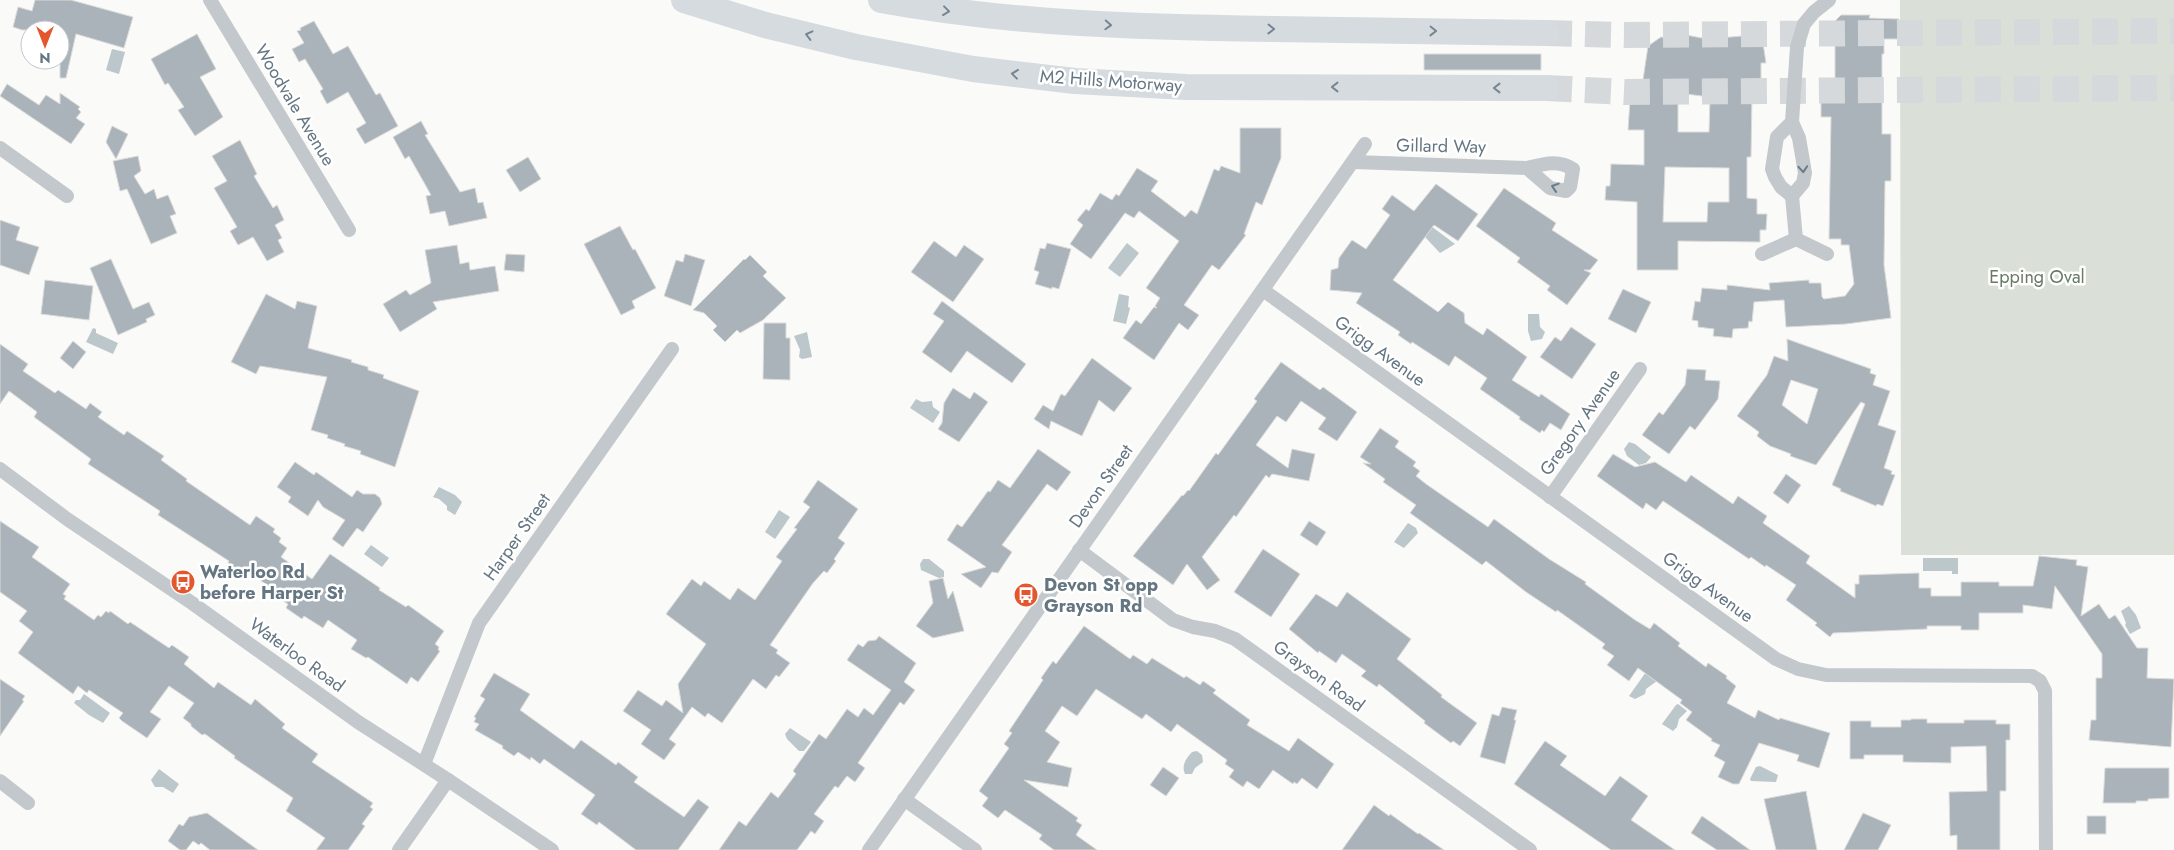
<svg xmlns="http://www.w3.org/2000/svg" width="2174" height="850" font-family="Jost,sans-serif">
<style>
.green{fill:#dadfd7}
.water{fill:#bbc7cb}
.building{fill:#aab3b9;stroke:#dcdcda;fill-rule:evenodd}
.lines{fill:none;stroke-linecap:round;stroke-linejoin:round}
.highway-tunnel{stroke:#d5d9db;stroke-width:26;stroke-dasharray:26 13;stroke-linecap:butt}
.street{stroke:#c3c8cc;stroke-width:14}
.highway{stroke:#d6dbdf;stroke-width:26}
.oneway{stroke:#768591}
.oneway2{stroke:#6a7a87}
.labels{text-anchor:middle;stroke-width:5;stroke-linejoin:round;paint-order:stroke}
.street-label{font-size:18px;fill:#657683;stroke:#fff}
.park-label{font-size:18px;fill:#687a64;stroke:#fff}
.poi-label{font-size:18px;font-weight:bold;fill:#657683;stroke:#fff;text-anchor:start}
</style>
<rect width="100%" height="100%" fill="#fafaf8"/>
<polygon class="green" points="1900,0 2174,0 2174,555 1901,555"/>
<g class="water">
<polygon points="112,49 125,52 119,74 106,70"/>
<polygon points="1431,226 1455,244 1440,253 1424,236"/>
<polygon points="1127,243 1139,253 1120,277 1108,268"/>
<polygon points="1119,294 1129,296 1128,307 1130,308 1126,324 1113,321"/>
<polygon points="1528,314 1539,314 1540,327 1545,332 1542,339 1531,341 1528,331"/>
<polygon points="93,328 96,329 96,333 118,343 113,354 86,342"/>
<polygon points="807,332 812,357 802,359 799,357 800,350 794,336"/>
<polygon points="916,399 922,402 932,401 933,407 940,412 933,423 910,408"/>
<polygon points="1629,442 1635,444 1651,457 1646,463 1639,465 1627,456 1624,449"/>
<polygon points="439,487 455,495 462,502 455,515 447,510 447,506 439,499 433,497"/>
<polygon points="779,510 790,517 775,539 765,532"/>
<polygon points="1408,523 1416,528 1418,533 1404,548 1394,542"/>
<polygon points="371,545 389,558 382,567 364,554"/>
<polygon points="1923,558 1958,558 1958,574 1952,574 1952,571 1923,571"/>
<polygon points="923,559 929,559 944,571 944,577 939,578 921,570 920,564"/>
<polygon points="2129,606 2136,615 2141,628 2130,634 2125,625 2126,623 2121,611"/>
<polygon points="1646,672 1657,681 1646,689 1645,694 1635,699 1629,696"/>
<polygon points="84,694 110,713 103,723 89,715 74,703 76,700 80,700"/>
<polygon points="1678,704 1687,711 1679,719 1677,727 1673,731 1662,724 1676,705"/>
<polygon points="790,728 811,742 804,751 799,751 787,739 785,734"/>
<path d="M1197,751L1202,755L1203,762L1195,768L1192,774H1185C1181,766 1186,758 1192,752Z"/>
<polygon points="1760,766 1778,775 1776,782 1751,781 1750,779 1756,767"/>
<polygon points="159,769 179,784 173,793 163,787 155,787 151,780"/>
</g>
<g class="building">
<polygon points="35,0 71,0 133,17 124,48 76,34 66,78 60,78 60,30 22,30 13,27 18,7 32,11"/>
<polygon points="1841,15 1870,15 1869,18 1899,19 1898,39 1884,39 1884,54 1882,54 1882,134 1891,134 1891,181 1885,181 1884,265 1891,318 1846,324 1786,327 1784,300 1754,302 1752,322 1749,321 1748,328 1733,329 1732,338 1713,336 1714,329 1698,327 1698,321 1692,320 1695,301 1700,302 1702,288 1727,290 1727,285 1770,290 1769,283 1809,280 1809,283 1821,283 1822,297 1824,299 1845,296 1854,284 1849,245 1841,245 1841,239 1829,239 1831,117 1821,117 1821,92 1829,92 1829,80 1835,80 1835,21"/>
<polygon points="314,21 333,54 348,46 376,95 380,93 398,126 365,144 356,129 366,123 348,92 327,104 320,91 323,89 305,59 299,62 292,49 304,43 297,31 301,30 300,28"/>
<polygon points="197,34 216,69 200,77 223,117 195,136 178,110 184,107 168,83 165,85 151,59"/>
<path d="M1681,34L1707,39L1754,35V37L1762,36L1766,63H1761V95H1752L1751,157H1747V198L1757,199V214H1767L1766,230H1760V242L1678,241V270H1637V202L1605,200L1606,186H1610L1611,164L1644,165V130H1628L1630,100H1640L1648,46L1661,37L1680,40ZM1678,93L1710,97L1709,132H1678ZM1665,167L1729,168V202H1708L1707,222H1663Z"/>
<rect x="1424" y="54" width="117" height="16"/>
<polygon points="7,84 39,105 46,95 60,104 60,93 80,107 78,109 81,112 76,118 85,124 71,144 0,96"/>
<polygon points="421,121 428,134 425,135 460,192 475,188 478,203 483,202 487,218 449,226 445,211 430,214 426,196 431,195 409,156 405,159 393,137"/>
<polygon points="112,126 128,134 116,159 106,142"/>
<polygon points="1240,128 1281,128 1281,158 1262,205 1256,202 1244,234 1246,235 1219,270 1212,265 1184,305 1199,315 1188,330 1179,323 1154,360 1123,338 1136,320 1141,324 1154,307 1157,308 1155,306 1160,298 1146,288 1179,241 1139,211 1134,218 1125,213 1091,259 1070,244 1083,225 1077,220 1086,209 1089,211 1100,193 1112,200 1116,194 1119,196 1137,168 1158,181 1151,191 1185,217 1191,210 1197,214 1214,169 1219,171 1221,166 1240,173"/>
<polygon points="240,140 257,174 254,176 273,208 277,205 284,220 275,225 282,238 278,240 284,252 267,261 253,237 238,245 230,231 237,227 214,188 227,181 212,156"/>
<polygon points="138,156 141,171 134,176 145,194 154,189 157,199 168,195 176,214 170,216 177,233 151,244 127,189 120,191 113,161"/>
<polygon points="528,157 541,179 520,192 506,170"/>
<polygon points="1436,184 1478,214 1458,241 1434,225 1393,280 1438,312 1448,302 1464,313 1465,323 1483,335 1487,328 1527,357 1512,380 1539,397 1541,394 1570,414 1561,430 1550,423 1544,432 1542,430 1540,433 1519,419 1520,417 1480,389 1487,378 1455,356 1449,366 1412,342 1411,344 1398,335 1400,332 1356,303 1362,293 1330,290 1331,270 1338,268 1339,258 1352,240 1366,249 1390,215 1382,209 1392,195 1414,211"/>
<polygon points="1504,188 1556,223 1552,230 1598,260 1590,270 1584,270 1591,273 1567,305 1547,290 1550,286 1517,262 1520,258 1476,226"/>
<polygon points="0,220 20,227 16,240 39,247 29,275 0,265"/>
<polygon points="620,226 633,250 635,249 656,288 632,301 635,308 621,315 584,244"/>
<polygon points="934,241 956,257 964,245 984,259 953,302 911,272"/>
<polygon points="1047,243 1071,249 1059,289 1052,287 1052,289 1035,284 1039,272 1034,270 1040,248 1045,249"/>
<polygon points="457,245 460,264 469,262 470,270 495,266 499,291 433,302 437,309 400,332 383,304 406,290 410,295 431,283 425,250"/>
<polygon points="506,254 525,255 524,272 504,270"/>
<polygon points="685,254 705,260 691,306 664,296 676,260 683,262"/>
<polygon points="750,255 767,272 763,276 786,298 763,320 740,333 737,330 725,342 713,330 717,326 704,313 693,310 744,259 745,260"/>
<polygon points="111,259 133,309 149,302 155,315 146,319 147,322 118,335 90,268"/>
<polygon points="45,280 93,286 89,320 41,314"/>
<polygon points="1623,289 1651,302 1636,333 1608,319"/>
<polygon points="266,294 295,309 297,301 317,306 308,348 352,360 351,362 368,367 368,370 384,375 383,378 419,391 395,467 360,454 361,451 344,446 345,444 327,438 328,435 311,430 327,377 260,366 256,374 231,362"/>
<polygon points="942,301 1026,364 1012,383 967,351 951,373 922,352 944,321 933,314"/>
<polygon points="764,323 786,323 786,338 790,338 790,380 763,379"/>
<polygon points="1571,327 1596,344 1572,379 1540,357 1555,337 1561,341"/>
<path d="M1787,339L1871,369L1870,373L1876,375L1873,385L1890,391L1878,425L1896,431L1884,468L1892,471L1891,474L1895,475L1883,506L1877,504L1876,506L1840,491L1841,489L1832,485L1865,404L1861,402L1816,465L1790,456L1791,454L1770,446L1757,436L1759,432L1737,416L1767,375L1774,356L1788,361ZM1791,380L1818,389L1807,424L1782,405Z"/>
<polygon points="73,341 86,352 73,369 60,358"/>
<polygon points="0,344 28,364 23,371 55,393 58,390 86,409 90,403 102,412 98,417 124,435 127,431 164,456 161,460 187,479 186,481 250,525 256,516 275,529 273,532 281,538 279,542 287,548 281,557 312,579 330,554 380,588 379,590 406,607 408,605 444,631 435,644 439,647 438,650 440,651 418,682 411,677 407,684 368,657 366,658 351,649 357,640 328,620 323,628 304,616 302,619 286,608 288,604 283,601 285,598 246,570 243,574 228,563 229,561 158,515 160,511 88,464 91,459 34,417 37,412 9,391 0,404"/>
<polygon points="1092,358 1132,388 1114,412 1099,400 1082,436 1051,421 1049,429 1034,419 1043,405 1053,411 1061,394 1065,396"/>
<polygon points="1281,362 1320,390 1323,387 1357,412 1337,441 1318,429 1326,418 1301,401 1286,422 1277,416 1256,445 1288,468 1292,449 1315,454 1309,481 1272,474 1269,478 1266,475 1236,517 1234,515 1202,557 1220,580 1207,590 1187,564 1173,585 1133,556 1182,495 1183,496 1188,490 1189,491 1216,453 1218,455 1257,401 1254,399"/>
<polygon points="1687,369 1706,370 1705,380 1720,381 1718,399 1695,430 1690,426 1669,454 1642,435 1659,412 1663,415 1685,385"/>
<polygon points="953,388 970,399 974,392 988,402 959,442 938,429 942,423 944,403"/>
<polygon points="1380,428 1399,441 1395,447 1416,462 1413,466 1420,471 1416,476 1426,484 1488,527 1494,519 1549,559 1586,582 1585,584 1635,620 1650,629 1654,623 1680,643 1678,646 1706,667 1708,663 1727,676 1726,678 1736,686 1727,703 1755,718 1758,710 1779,720 1780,718 1830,733 1819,768 1797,761 1799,755 1759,743 1739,784 1733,784 1718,777 1725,762 1714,756 1720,745 1711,741 1712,739 1686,720 1692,712 1680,703 1682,700 1638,668 1629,681 1607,665 1614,656 1602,648 1605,644 1557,610 1556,612 1526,592 1486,561 1482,565 1410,513 1416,505 1383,482 1385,479 1363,463 1371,464 1360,457"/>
<polygon points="1038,449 1071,472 1057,491 1047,484 1002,545 1012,552 998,573 992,572 981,588 961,574 986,567 947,540 957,524 962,527 988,491 990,492 998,480 1010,488"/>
<polygon points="1613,454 1635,467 1655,462 1686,482 1691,475 1733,504 1738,496 1767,516 1763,523 1810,556 1806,563 1855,598 1855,584 1859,584 1859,575 1919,573 1919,588 1931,588 1931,596 1961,596 1961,582 1999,582 1999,586 2033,586 2039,556 2077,560 2076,565 2088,567 2081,616 2099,604 2109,619 2115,615 2137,648 2148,648 2147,678 2174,679 2171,747 2089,740 2091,720 2096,720 2096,678 2102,678 2102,654 2055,586 2052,609 2023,605 2023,613 1979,613 1979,630 1961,630 1961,626 1927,626 1927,629 1833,633 1830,637 1815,625 1817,623 1786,600 1796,585 1766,565 1765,567 1751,557 1749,559 1663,501 1656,510 1646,503 1643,509 1597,476"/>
<polygon points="295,462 314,475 316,472 352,497 357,490 363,494 375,494 380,498 382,504 363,532 357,528 343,547 332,539 345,520 323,507 318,500 308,516 288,502 291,497 277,487"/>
<polygon points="1786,474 1801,485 1788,504 1773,493"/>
<polygon points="818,480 858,509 838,538 845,543 834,559 836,561 827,573 824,571 813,583 770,645 778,650 776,653 790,663 779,677 776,675 766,689 753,679 722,723 708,713 705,717 692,707 669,739 676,744 664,760 641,744 651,730 623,711 638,690 662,706 666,700 683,713 678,684 706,644 666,614 692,579 701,586 704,581 730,600 738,588 755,600 782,561 776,557 797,529 794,528 810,507 803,502"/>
<polygon points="0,521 39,547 32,557 70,584 63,594 66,596 64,599 94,620 98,615 101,617 106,611 109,613 110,611 128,624 130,622 169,648 172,645 189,657 184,664 214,688 218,682 251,705 255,699 285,724 282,728 318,754 312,762 373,803 370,807 373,809 362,824 365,826 348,850 316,850 325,838 286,811 293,798 234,758 235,756 205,734 202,735 191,726 191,724 183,718 194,703 169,686 150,712 161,719 147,738 122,721 119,718 123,713 89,690 87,693 78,686 73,694 18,653 33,632 19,621 27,611 0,592"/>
<polygon points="1309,521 1326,532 1317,546 1300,535"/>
<polygon points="1263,549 1300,574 1271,617 1234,592"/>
<polygon points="943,578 948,599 953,591 964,631 933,638 916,626 933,603 929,581"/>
<polygon points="1347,592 1411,639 1397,659 1442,695 1441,697 1477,723 1460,746 1453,741 1451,743 1424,723 1425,721 1379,684 1377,687 1361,676 1366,671 1342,654 1336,663 1319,651 1318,653 1289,629 1316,594 1337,607"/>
<polygon points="1084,626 1130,659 1133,655 1147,664 1152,658 1184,678 1186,676 1200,685 1203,681 1216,690 1213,693 1250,720 1247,725 1289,751 1298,738 1334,764 1317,789 1302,778 1297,784 1294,782 1293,784 1273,770 1259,789 1247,781 1243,787 1229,777 1234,770 1225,764 1227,760 1177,724 1171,732 1146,714 1142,719 1096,689 1077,716 1062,706 1045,731 1060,742 1047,762 1072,768 1068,787 1024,780 1078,818 1076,821 1082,825 1076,835 1097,850 1054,850 1039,839 1042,835 1005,810 998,818 982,806 988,798 979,791 1009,748 1004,744 1012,733 1009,731 1043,680 1041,678 1053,661 1056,664"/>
<polygon points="879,636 916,663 904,682 915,690 904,705 900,702 858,763 865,768 855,782 847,776 838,788 835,786 814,814 824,821 815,834 811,831 797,850 719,850 739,821 746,826 771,792 778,798 796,774 793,771 819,734 826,739 847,709 858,717 864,708 873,715 891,690 847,660 858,644 863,647 868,641 876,640"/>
<polygon points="494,673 530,694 520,710 574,749 581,740 616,765 618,762 638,777 634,782 684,817 698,799 709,807 678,850 636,850 599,822 597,825 581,814 595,795 544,759 540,764 531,757 530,760 518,752 514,756 502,748 503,746 475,730 479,724 474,722 476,718 474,717 485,699 480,696"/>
<polygon points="0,679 25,696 22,700 24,701 0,736"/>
<polygon points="1502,707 1517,710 1514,720 1516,720 1505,764 1480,757 1492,714 1499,716"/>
<polygon points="1911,719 1927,719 1927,723 1964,723 1964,720 1996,720 1996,724 2010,724 2010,740 2006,740 2006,791 2000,791 2000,850 1957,850 1957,835 1950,836 1949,792 1987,791 1986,746 1951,747 1951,763 1903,762 1903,755 1864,755 1864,759 1850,759 1850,721 1871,721 1871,727 1901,727 1901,720 1911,720"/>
<polygon points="1545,741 1567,756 1560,765 1605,796 1620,776 1648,796 1631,820 1675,850 1611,850 1514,784"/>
<polygon points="1163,767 1179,778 1166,796 1150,785"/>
<polygon points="2105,768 2169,768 2169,798 2148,799 2148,801 2136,801 2136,803 2103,803"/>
<polygon points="1806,791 1817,850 1776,850 1764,799"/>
<polygon points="1374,805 1389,816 1390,814 1418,834 1419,833 1444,850 1342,850"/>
<polygon points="207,813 258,850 210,850 201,843 199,845 193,841 186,850 180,850 168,841 179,824 183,826 189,817"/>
<polygon points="1863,813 1891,825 1878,850 1844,850"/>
<polygon points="1702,816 1725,832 1750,850 1717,850 1691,833"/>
<rect x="2087" y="816" width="19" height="18"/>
</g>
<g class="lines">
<g class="highway-tunnel">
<polyline points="1546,33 1624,35 2174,31"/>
<polyline points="1546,88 1626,92 2174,88"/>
</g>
<g class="street">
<polyline points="210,0 349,230"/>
<polyline points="1792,122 1777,137 1772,169 1775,177 1781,187 1792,196 1803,183 1805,173 1799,138 1792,122 1797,47 1804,24 1814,12 1829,0"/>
<polyline points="0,148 67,196"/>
<path d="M1354,162L1527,168C1543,164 1558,159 1573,169L1570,187L1566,191L1550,188L1527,168"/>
<polyline points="1792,196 1796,239 1827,254"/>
<polyline points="1762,254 1796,239"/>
<polyline points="1263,290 1776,659 1798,669 1826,675 2032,676 2040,681 2045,691 2046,850"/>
<polyline points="0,469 67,519 192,603 358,722 448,780 552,850"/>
<polyline points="1550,497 1640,369"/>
<polyline points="1079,550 1173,620 1193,627 1215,631 1235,639 1530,850"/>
<polyline points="424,764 479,623 672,349"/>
<polyline points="0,781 28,803"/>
<polyline points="904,799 975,850"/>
<polyline points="399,850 448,780"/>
<polyline points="869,850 1365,144"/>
</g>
<g class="highway">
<polyline points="684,0 765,25 856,47 973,69 1075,81 1186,87 1546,88"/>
<path d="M881,0C1011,24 1141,27 1273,29C1364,30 1455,32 1546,33"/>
</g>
</g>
<defs><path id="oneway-chevron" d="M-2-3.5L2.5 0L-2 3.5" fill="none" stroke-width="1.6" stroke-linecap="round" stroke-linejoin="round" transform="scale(1.25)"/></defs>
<g class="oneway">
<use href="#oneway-chevron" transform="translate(946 11) rotate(7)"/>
<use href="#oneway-chevron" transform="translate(1108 25) rotate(3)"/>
<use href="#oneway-chevron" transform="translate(1271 29) rotate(1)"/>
<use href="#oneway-chevron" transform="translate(1433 31) rotate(1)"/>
<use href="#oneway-chevron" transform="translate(809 35) rotate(-166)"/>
<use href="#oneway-chevron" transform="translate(1015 74) rotate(-173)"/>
<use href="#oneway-chevron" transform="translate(1335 87) rotate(-180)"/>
<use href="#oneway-chevron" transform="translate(1497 88) rotate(-180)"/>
</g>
<g class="oneway2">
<use href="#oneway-chevron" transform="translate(1803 169) rotate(86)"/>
<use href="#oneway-chevron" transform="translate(1555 187) rotate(-162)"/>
</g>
<defs>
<symbol id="bus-disc" viewBox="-11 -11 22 22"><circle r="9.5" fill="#e4572e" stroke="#fff"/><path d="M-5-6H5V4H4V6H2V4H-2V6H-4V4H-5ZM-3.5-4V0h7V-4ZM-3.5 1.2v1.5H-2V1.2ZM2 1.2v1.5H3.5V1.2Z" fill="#fff"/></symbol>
</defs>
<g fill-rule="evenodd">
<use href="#bus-disc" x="169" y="568" width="28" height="28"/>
<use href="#bus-disc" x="1012" y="581" width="28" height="28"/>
</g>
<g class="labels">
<g class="street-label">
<text transform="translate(1111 81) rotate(4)" y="6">M2 Hills Motorway</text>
<text transform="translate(295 105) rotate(59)" y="6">Woodvale Avenue</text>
<text transform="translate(1441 146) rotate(1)" y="6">Gillard Way</text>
<text transform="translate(1380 351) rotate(36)" y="6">Grigg Avenue</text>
<text transform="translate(1580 422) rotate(-55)" y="6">Gregory Avenue</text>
<text transform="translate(1101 486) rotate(-55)" y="6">Devon Street</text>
<text transform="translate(517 537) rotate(-55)" y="6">Harper Street</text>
<text transform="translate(1708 587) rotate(36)" y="6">Grigg Avenue</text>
<text transform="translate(297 655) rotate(36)" y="6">Waterloo Road</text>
<text transform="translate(1319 676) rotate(36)" y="6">Grayson Road</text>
</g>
<g class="park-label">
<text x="2037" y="283">Epping Oval</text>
</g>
<g class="poi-label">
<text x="200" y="578">Waterloo Rd<tspan x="200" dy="21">before Harper St</tspan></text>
<text x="1044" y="591">Devon St opp<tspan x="1044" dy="21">Grayson Rd</tspan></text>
</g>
</g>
<g transform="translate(45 45) rotate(180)"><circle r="24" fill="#ffffff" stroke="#c1c8cd"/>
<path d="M0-4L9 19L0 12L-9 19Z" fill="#e4572e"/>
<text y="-8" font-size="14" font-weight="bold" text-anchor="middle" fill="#657683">N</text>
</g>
</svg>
